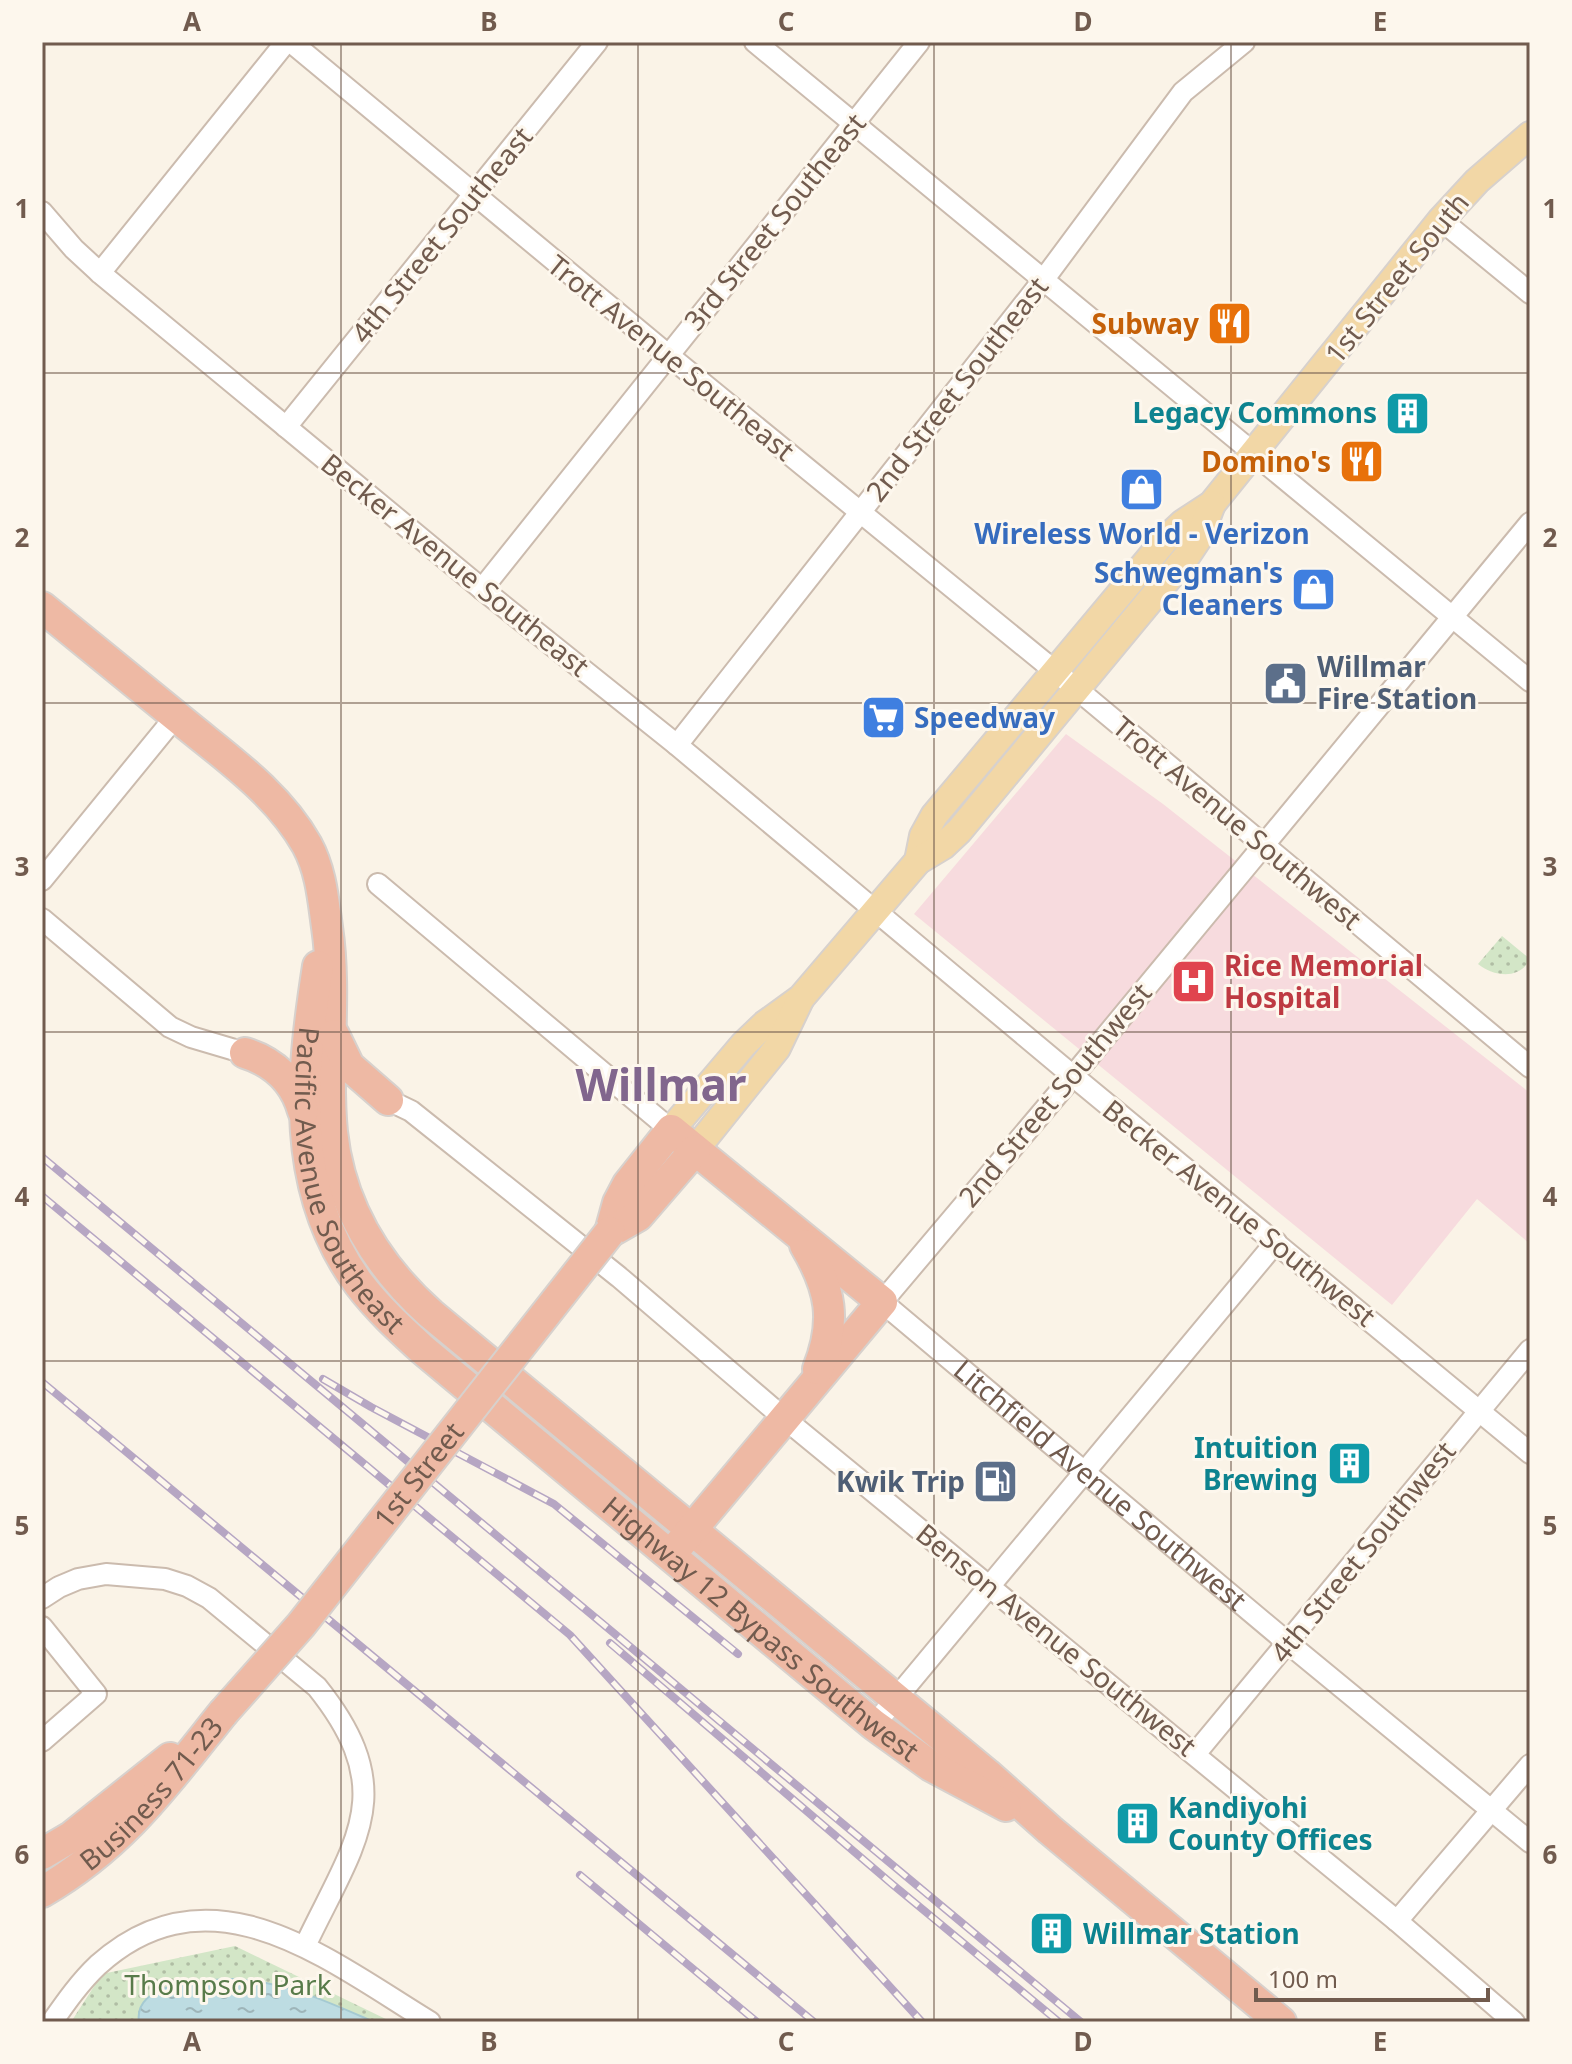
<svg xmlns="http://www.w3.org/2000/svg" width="1572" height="2064" font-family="'Noto Sans',sans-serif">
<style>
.medical{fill:#f7dbde}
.park{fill:url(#park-dots)}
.water{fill:url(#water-ripples);stroke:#a5cad2;stroke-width:2}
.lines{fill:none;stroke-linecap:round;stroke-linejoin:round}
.minor-casing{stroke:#cbbbae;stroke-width:24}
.major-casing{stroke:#d7d1cd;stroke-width:30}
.highway-casing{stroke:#d7d1cd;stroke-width:34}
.minor{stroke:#fff;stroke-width:20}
.major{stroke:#f2d7a6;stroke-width:26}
.highway{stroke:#eeb9a4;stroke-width:30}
.rail-casing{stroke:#b6a6c3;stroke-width:8}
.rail{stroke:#fdf7ed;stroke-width:5;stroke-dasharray:15;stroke-linecap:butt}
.highway-bridge-casing{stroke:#d7d1cd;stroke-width:34;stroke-linecap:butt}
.highway-bridge{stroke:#eeb9a4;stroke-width:30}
.grid{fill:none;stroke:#715b4e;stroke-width:2;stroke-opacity:0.55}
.labels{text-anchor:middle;stroke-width:6;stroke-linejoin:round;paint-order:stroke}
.street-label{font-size:28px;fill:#715b4e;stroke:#fdf7ed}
.food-label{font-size:28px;font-weight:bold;fill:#c56008;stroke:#fdf7ed;text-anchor:end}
.culture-label{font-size:28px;font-weight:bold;fill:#0d838f;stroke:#fdf7ed;text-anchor:end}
.shop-label{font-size:28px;font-weight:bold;fill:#366cbe;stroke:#fdf7ed}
.service-label{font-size:28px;font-weight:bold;fill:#4e5e75;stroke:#fdf7ed;text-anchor:start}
.health-label{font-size:28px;font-weight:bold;fill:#be3a42;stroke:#fdf7ed;text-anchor:start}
.park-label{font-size:28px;fill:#587b4a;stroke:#fdf7ed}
.town-label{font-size:44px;font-weight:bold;fill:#81668d;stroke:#fdf7ed}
.neatline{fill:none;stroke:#715b4e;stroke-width:3}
.grid-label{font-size:26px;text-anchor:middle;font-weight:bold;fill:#715b4e}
</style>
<defs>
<pattern id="park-dots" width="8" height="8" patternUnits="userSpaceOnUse" patternTransform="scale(2)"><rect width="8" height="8" fill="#d3e6c7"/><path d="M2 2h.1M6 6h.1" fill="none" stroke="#b0bda4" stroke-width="1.8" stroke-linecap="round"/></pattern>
<pattern id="water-ripples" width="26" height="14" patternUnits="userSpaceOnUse" patternTransform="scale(2)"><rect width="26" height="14" fill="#bddce2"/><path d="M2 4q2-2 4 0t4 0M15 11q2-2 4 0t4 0" fill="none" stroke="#9eb5b9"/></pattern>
</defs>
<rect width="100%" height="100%" fill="#faf3e7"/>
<polygon class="medical" points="1066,734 1163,804 1530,1093 1530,1244 1477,1199 1392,1305 914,914"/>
<g class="park">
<path d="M1502,936L1530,959C1520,980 1494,977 1478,964Z"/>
<polygon points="235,1946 392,2022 71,2022 102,1974"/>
</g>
<path class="water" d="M233,1979C284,1981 328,2002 374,2022H139C133,1981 206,1980 233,1979Z"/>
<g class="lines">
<defs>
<g id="minor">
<polyline points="291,42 668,355 1078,690 1530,1067"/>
<polyline points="755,42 1530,681"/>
<polyline points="42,212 74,249 100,273 482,589 677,745 1073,1076 1530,1453"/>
<polyline points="1441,220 1530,293"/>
<polyline points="100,273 286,42"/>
<polyline points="286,427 597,42"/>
<path id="s1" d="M1530,523L1073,1076L882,1302L1288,1643L1530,1842"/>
<polyline points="482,589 919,42"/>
<polyline points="677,745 1044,279 1183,92 1244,42"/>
<polyline points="42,880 176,716"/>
<polyline points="378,884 671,1130"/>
<polyline points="42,919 170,1027 191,1037 245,1053"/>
<polyline points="388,1100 411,1111 619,1277 785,1419 1397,1921 1514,2022"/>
<path d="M42,1598L59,1587L78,1579L106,1574L165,1579L187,1586L209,1598L317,1687C401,1792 355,1841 305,1946"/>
<polyline points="42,1627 96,1694 42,1741"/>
<polyline points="874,1725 1276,1242"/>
<polyline points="1195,1754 1530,1350"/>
<polyline points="1397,1921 1530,1765"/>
<path d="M52,2022C66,2002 80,1982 98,1965C211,1863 328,1960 430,2022"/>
</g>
<g id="major">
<polyline points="918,861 923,836 934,816 1166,539 1183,523 1212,504 1441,220 1477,181 1530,135"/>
<polyline points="671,1130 744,1044 765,1024 801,998 918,861 943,846 959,831 1186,557 1200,536 1212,504"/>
<polyline points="695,1150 777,1048 800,1000"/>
</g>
<g id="highway">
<path d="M42,607C90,646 139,686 188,726C231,761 279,795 307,845C321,871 323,898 327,927C337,995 325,1064 332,1132C340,1205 377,1266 431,1314L987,1774L1050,1830L1281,2022"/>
<path id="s2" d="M318,966C301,1076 289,1189 359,1284C378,1309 400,1329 423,1350L874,1725L931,1766L1006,1806"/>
<polyline points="334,1035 349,1066 388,1100"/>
<path d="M245,1053C274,1062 295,1082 303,1111"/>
<polyline points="610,1232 618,1203 628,1184 671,1130 882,1302 678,1546"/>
<polyline points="610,1232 638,1216 695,1150"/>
<path d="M805,1245C831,1289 837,1321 818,1369"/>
<polyline points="42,1854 71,1837 170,1758"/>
<path id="s3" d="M42,1892C123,1845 166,1784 223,1713"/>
</g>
</defs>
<use href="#minor" class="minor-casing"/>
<use href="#major" class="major-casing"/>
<use href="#highway" class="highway-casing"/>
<use href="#minor" class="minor"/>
<use href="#major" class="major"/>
<use href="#highway" class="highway"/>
<defs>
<g id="rail">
<polyline points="42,1157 1081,2022"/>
<polyline points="42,1196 570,1635 922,2022"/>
<polyline points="323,1379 371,1407 554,1504 738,1654"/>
<polyline points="42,1382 814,2022"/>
<polyline points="610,1643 892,1884 1059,2022"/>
<polyline points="580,1875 757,2022"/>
</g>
</defs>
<use href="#rail" class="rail-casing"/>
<use href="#rail" class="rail"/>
<defs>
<g id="highway-bridge">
<path id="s4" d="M223,1713L301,1625L610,1232"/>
</g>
</defs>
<use href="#highway-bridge" class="highway-bridge-casing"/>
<use href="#highway-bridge" class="highway-bridge"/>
</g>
<path class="grid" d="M341,42V2022M638,42V2022M934,42V2022M1231,42V2022M42,373H1530M42,703H1530M42,1032H1530M42,1361H1530M42,1691H1530"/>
<defs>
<symbol id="restaurant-square" viewBox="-11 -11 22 22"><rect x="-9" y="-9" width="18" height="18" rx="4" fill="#e8710a" stroke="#fdf7ed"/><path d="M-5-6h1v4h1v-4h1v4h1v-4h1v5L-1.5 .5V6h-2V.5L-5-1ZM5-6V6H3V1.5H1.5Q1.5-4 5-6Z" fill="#fff"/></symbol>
<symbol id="building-square" viewBox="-11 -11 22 22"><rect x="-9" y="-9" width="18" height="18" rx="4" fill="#0f9aa8" stroke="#fdf7ed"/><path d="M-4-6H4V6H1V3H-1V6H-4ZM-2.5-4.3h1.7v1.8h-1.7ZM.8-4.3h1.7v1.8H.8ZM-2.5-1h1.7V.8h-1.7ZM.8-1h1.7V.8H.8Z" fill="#fff"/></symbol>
<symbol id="shop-square" viewBox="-11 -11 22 22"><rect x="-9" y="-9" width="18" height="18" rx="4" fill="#3f7fe0" stroke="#fdf7ed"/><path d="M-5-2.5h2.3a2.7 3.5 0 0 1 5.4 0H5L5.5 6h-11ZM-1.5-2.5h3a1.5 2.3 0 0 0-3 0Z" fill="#fff"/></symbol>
<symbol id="civic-square" viewBox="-11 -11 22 22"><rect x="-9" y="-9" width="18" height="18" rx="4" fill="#5c6f8a" stroke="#fdf7ed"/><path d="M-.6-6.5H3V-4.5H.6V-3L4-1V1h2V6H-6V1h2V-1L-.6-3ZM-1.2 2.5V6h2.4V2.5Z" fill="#fff"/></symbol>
<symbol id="supermarket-square" viewBox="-11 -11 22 22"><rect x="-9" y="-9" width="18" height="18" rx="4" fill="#3f7fe0" stroke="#fdf7ed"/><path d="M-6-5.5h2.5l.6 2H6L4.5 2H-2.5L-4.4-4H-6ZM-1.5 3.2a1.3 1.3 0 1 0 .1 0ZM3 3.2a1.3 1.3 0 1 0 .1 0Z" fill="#fff"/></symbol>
<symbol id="hospital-square" viewBox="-11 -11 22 22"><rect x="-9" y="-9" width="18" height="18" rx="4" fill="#e0444e" stroke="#fdf7ed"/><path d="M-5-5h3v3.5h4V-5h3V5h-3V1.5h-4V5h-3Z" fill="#fff"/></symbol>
<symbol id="fuel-square" viewBox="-11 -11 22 22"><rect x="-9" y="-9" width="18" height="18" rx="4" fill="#5c6f8a" stroke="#fdf7ed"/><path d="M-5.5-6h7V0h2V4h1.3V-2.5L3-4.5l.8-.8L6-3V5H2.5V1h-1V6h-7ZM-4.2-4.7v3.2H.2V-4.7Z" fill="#fff"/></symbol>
</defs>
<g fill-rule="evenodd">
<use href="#restaurant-square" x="1204" y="298" width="51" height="51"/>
<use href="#building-square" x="1382" y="388" width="51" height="51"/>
<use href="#restaurant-square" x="1336" y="436" width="51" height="51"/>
<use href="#shop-square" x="1116" y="464" width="51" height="51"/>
<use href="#shop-square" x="1288" y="564" width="51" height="51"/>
<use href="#civic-square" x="1260" y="658" width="51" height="51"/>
<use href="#supermarket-square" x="858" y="692" width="51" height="51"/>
<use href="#hospital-square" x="1168" y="956" width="51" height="51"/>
<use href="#building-square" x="1324" y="1438" width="51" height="51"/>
<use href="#fuel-square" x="970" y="1456" width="51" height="51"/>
<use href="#building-square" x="1112" y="1798" width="51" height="51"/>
<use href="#building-square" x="1026" y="1908" width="51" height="51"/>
</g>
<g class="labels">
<g class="street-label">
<text transform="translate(775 222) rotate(-51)" y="10">3rd Street Southeast</text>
<text transform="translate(442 235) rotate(-51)" y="10">4th Street Southeast</text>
<text transform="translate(1397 278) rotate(-51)" y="10">1st Street South</text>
<text transform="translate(671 358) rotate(39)" y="10">Trott Avenue Southeast</text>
<text transform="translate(957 389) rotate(-52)" y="10">2nd Street Southeast</text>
<text transform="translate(455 565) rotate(39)" y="10">Becker Avenue Southeast</text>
<text transform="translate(1237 823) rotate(40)" y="10">Trott Avenue Southwest</text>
<text transform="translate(1055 1095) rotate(-50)" y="10">2nd Street Southwest</text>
<text dy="10" stroke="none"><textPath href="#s2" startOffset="226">Pacific Avenue Southeast</textPath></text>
<text transform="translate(1239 1213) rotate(39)" y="10">Becker Avenue Southwest</text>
<text dy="10" stroke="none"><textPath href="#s4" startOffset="308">1st Street</textPath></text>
<text dy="10" stroke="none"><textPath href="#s1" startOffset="1298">Litchfield Avenue Southwest</textPath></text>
<text transform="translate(1363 1552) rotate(-51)" y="10">4th Street Southwest</text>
<text dy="10" stroke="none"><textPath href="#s2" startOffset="860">Highway 12 Bypass Southwest</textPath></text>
<text transform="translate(1056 1640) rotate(39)" y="10">Benson Avenue Southwest</text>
<text dy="10" stroke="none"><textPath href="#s3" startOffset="148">Business 71-23</textPath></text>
</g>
<g class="food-label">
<text x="1199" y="334">Subway</text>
<text x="1331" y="472">Domino's</text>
</g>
<g class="culture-label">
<text x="1377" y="423">Legacy Commons</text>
<text x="1318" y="1458">Intuition<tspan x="1318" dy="32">Brewing</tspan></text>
<text x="1168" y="1818" text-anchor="start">Kandiyohi<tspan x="1168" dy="32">County Offices</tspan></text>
<text x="1083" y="1944" text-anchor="start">Willmar Station</text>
</g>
<g class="shop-label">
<text x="1142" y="544">Wireless World - Verizon</text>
<text x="1283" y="583" text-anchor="end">Schwegman's<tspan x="1283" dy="32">Cleaners</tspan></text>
<text x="914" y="728" text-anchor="start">Speedway</text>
</g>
<g class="service-label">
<text x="1317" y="677">Willmar<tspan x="1317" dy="32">Fire Station</tspan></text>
<text x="965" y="1492" text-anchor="end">Kwik Trip</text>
</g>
<g class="health-label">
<text x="1224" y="976">Rice Memorial<tspan x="1224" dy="32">Hospital</tspan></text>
</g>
<g class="park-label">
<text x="228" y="1995">Thompson Park</text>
</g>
<g class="town-label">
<text x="661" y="1101">Willmar</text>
</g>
</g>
<rect width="1572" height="2064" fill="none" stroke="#fdf7ed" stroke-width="88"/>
<path d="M1256 1988v12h232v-12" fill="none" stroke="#715b4e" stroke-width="4"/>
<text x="1268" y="1988" font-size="24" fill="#715b4e" stroke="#fdf7ed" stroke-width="6" paint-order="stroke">100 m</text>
<rect x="44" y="44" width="1484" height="1976" class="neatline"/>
<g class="grid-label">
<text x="192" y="31">A</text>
<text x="489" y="31">B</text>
<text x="786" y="31">C</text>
<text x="1083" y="31">D</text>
<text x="1380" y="31">E</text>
<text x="22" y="218">1</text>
<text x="1550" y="218">1</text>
<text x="22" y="547">2</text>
<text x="1550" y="547">2</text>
<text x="22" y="876">3</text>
<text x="1550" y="876">3</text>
<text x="22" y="1206">4</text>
<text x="1550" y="1206">4</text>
<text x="22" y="1535">5</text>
<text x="1550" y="1535">5</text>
<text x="22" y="1864">6</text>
<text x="1550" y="1864">6</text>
<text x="192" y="2051">A</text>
<text x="489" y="2051">B</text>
<text x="786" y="2051">C</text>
<text x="1083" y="2051">D</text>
<text x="1380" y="2051">E</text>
</g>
</svg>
